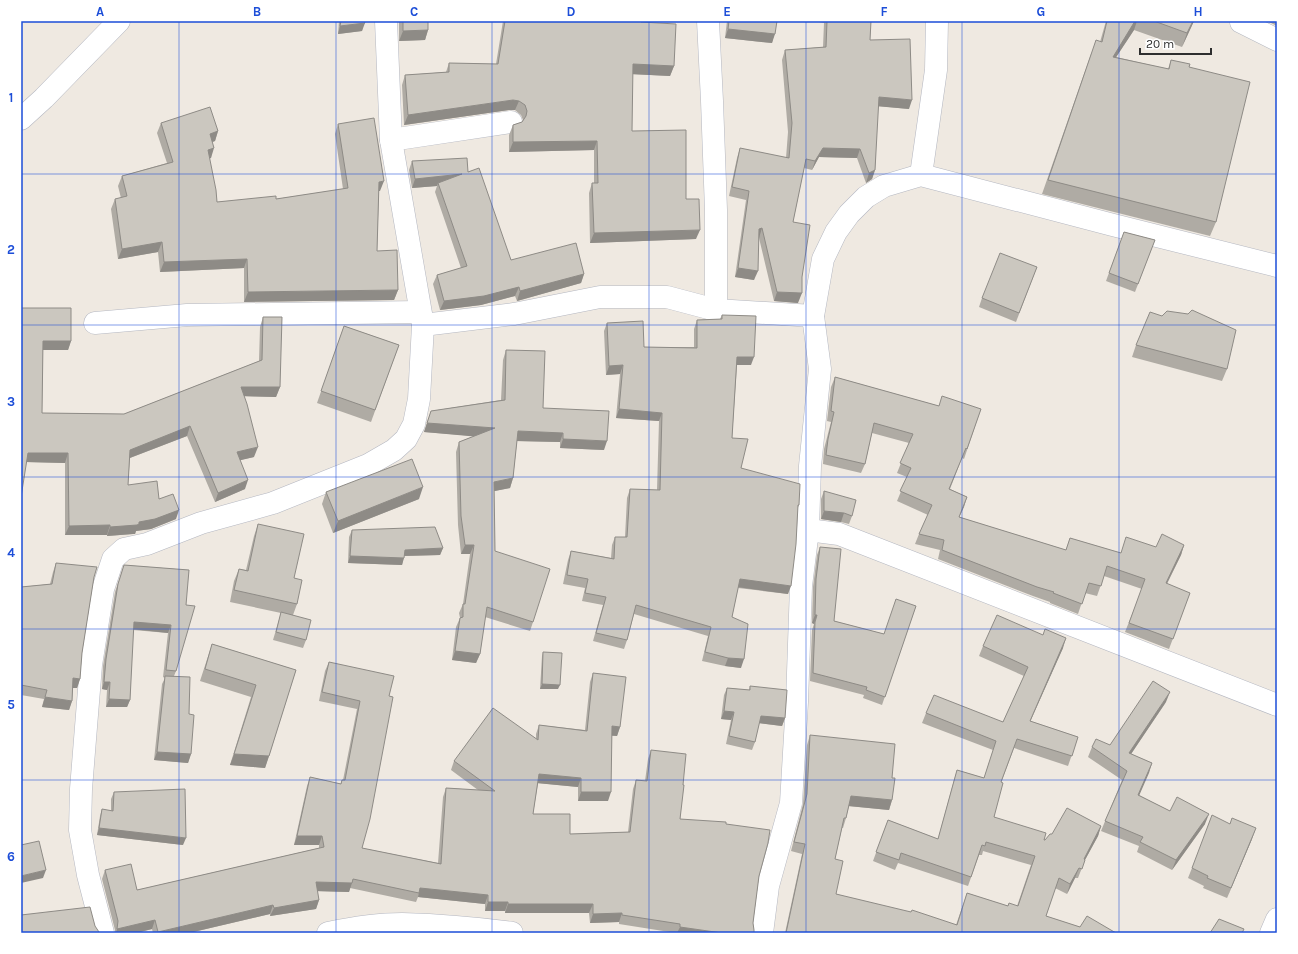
<svg xmlns="http://www.w3.org/2000/svg" width="1298" height="954" font-family="Karla,sans-serif">
<style>
.lines{fill:none;stroke-linecap:round;stroke-linejoin:round}
.street-casing{stroke:#b4b7c1;stroke-width:23}
.secondary-casing{stroke:#b4b7c1;stroke-width:23}
.street{stroke:#fff;stroke-width:22}
.secondary{stroke:#fff;stroke-width:22}
.wall{fill:#afaba4}
.shaded-wall{fill:#8e8b86}
.building{fill:#cbc7bf;stroke:#8e8b86}
.grid{fill:none;stroke:#1d4ed8;stroke-width:1;stroke-opacity:0.55}
.neatline{fill:none;stroke:#1d4ed8;stroke-width:1.5}
.grid-label{font-size:13px;text-anchor:middle;font-weight:bold;fill:#1d4ed8}
</style>
<rect width="100%" height="100%" fill="#efe9e1"/>
<g class="lines">
<defs>
<g id="street">
<polyline points="708,21 712,101 716,210 716,310"/>
<polyline points="1241,22 1277,40"/>
<polyline points="21,119 44,98 119,21"/>
<polyline points="391,140 511,122"/>
<polyline points="921,175 936,70 937,21"/>
<polyline points="95,323 187,315 420,312"/>
<polyline points="423,325 514,314 600,297 667,297 716,310 813,316"/>
<polyline points="808,530 839,534 1277,705"/>
<polyline points="103,933 88,875 80,830 81,789 91,665 103,589 113,559 124,549 147,544 201,523 273,503 368,465 394,450 406,439 414,424 419,399 423,325 391,140 386,21"/>
<polyline points="762,933 768,886 791,803 797,702 801,586 808,530 810,466 820,369 813,316 823,259 836,232 849,214 866,197 884,186 921,175 1113,225 1277,266"/>
<polyline points="1271,933 1277,919"/>
</g>
<path id="secondary" d="M328,933C352,928 378,924 402,924C439,925 476,928 512,933"/>
</defs>
<use href="#street" class="street-casing"/>
<use href="#secondary" class="secondary-casing"/>
<use href="#street" class="street"/>
<use href="#secondary" class="secondary"/>
</g>
<g class="wall">
<polygon points="339,21 364,21 362,31 338,34"/>
<polygon points="399,21 428,21 428,30 425,40 399,41"/>
<polygon points="503,21 641,21 641,22 674,66 670,76 632,74 632,131 686,199 696,239 590,243 589,193 592,183 594,183 594,150 509,152 509,135 513,125 522,122 523,120 521,115 515,110 509,110 404,125 402,85 405,75 446,72 449,63 496,64"/>
<polygon points="727,21 777,21 772,43 725,38"/>
<polygon points="814,21 871,21 870,40 909,109 878,106 875,170 872,179 866,183 857,158 819,157 812,170 804,168 793,222 798,303 774,301 759,238 754,280 735,277 746,200 729,196 737,158 740,148 786,158 788,132 782,60 785,50 823,47 824,23"/>
<polygon points="1106,21 1194,21 1182,47 1134,30 1116,57 1168,69 1171,60 1189,67 1216,222 1210,236 1042,194 1091,54 1100,42"/>
<polygon points="1267,21 1277,21 1277,26"/>
<polygon points="161,123 218,131 215,141 212,142 211,158 209,158 217,202 276,199 343,189 335,134 338,124 380,191 379,191 377,251 398,290 394,300 244,302 244,268 160,272 158,252 118,259 111,209 115,199 121,198 118,186 122,176 167,163 157,133"/>
<polygon points="412,161 468,172 511,260 584,274 581,283 517,301 515,296 481,305 440,310 433,284 437,275 461,268 435,192 437,186 412,188 409,170"/>
<polygon points="1124,232 1155,240 1135,292 1106,281"/>
<polygon points="1037,267 1016,322 979,307 982,298"/>
<polygon points="21,308 71,341 68,350 43,350 42,413 124,414 259,361 260,327 263,317 280,387 276,397 244,396 254,457 240,460 245,489 215,502 187,436 130,458 128,485 159,499 176,519 151,529 136,531 135,534 133,534 107,536 107,535 65,535 65,463 27,462"/>
<polygon points="722,315 751,365 737,365 732,438 741,468 799,505 797,510 788,594 738,588 732,617 741,668 725,666 702,661 708,636 634,614 627,640 624,649 593,641 603,605 582,601 585,588 563,584 568,560 571,551 611,558 612,545 615,537 625,537 627,498 630,489 657,490 659,421 616,418 620,374 606,375 604,331 607,323 644,347 694,347 694,329 697,320 720,319"/>
<polygon points="1162,316 1227,369 1222,381 1132,357 1136,345"/>
<polygon points="344,326 399,345 371,422 317,403"/>
<polygon points="506,350 543,408 604,450 560,448 560,442 517,441 513,478 510,488 494,491 495,551 533,622 530,631 485,617 480,654 476,663 452,660 456,627 460,618 459,613 463,604 470,554 461,554 458,525 456,452 459,442 474,436 424,432 431,411 501,400 503,360"/>
<polygon points="835,377 939,406 981,409 964,459 962,458 950,489 967,497 959,517 1066,550 1070,538 1121,553 1156,547 1184,545 1181,555 1167,584 1190,593 1169,649 1125,632 1142,589 1104,576 1097,596 1085,593 1078,614 1050,603 1050,602 1033,596 938,559 940,550 915,544 919,534 928,515 897,501 907,477 897,473 909,443 872,433 865,464 861,473 823,464 824,449 831,422 827,421 831,387"/>
<polygon points="824,491 852,516 849,524 841,522 821,519 821,499"/>
<polygon points="326,492 419,499 333,533 322,504"/>
<polygon points="258,524 294,578 297,604 293,615 306,640 303,648 273,640 281,613 230,602 234,581 239,569 246,570 254,536"/>
<polygon points="352,530 443,548 440,555 404,556 402,565 348,563 349,537"/>
<polygon points="820,547 834,621 884,634 916,606 882,705 863,698 864,695 810,681 812,630 814,624 812,623 813,587 817,555"/>
<polygon points="56,563 94,577 82,653 80,679 77,688 73,688 72,701 69,710 42,707 44,699 21,695 21,587 50,584 53,572"/>
<polygon points="124,565 189,570 176,671 174,676 189,714 191,754 188,763 154,760 162,684 165,678 163,677 168,633 133,630 130,700 127,707 106,707 107,690 102,689 103,666 115,592"/>
<polygon points="212,644 296,670 269,756 265,768 230,765 251,697 200,681"/>
<polygon points="983,646 1063,648 1030,721 1078,737 1068,766 1014,748 1001,783 994,817 1045,840 1052,834 1101,826 1098,836 1085,860 1078,878 1075,878 1067,894 1055,888 1046,916 1080,927 1116,933 785,933 802,854 791,851 803,804 807,745 810,735 892,778 892,800 889,810 849,806 846,818 843,828 842,828 835,859 836,894 956,925 967,893 1008,906 1017,906 1031,865 983,851 982,855 979,855 968,886 898,863 895,870 873,861 888,820 938,839 954,780 957,770 984,778 993,750 922,723 926,713 1003,722 1024,676 979,656"/>
<polygon points="543,652 558,689 540,689 542,656"/>
<polygon points="329,662 389,696 362,848 438,863 443,797 446,788 478,790 451,770 454,761 536,739 536,734 539,725 585,730 590,682 593,673 620,727 617,736 612,736 608,801 578,801 578,787 538,783 533,814 570,834 628,832 633,789 636,780 645,781 648,759 651,750 683,785 680,819 726,824 759,876 753,923 754,933 676,933 619,924 619,922 590,923 589,913 505,913 505,911 485,911 485,904 418,897 416,902 350,888 349,892 317,891 319,900 316,909 270,916 270,914 189,933 153,933 152,929 136,933 115,933 115,930 102,879 105,870 137,890 319,848 319,845 294,845 307,786 310,777 341,784 342,780 343,780 357,709 319,701 325,671"/>
<polygon points="750,686 785,718 782,726 759,723 755,742 752,750 726,744 731,720 721,719 724,695 727,688 749,690"/>
<polygon points="1166,702 1131,754 1152,763 1139,795 1170,811 1205,824 1172,870 1137,852 1139,846 1101,831 1122,780 1088,757 1092,747 1110,745"/>
<polygon points="114,792 183,845 97,835 100,816 102,809 111,811 111,799"/>
<polygon points="1252,839 1227,898 1203,888 1204,886 1188,878 1192,868"/>
</g>
<g class="shaded-wall">
<polygon points="1135,21 1137,21 1134,30 1107,71 1113,57"/>
<polygon points="1193,21 1194,21 1182,47 1187,33"/>
<polygon points="365,23 362,31 338,34 340,26"/>
<polygon points="728,29 775,34 772,43 725,38"/>
<polygon points="428,30 425,40 399,41 403,31"/>
<polygon points="633,64 674,66 670,76 629,74"/>
<polygon points="879,97 912,100 909,109 875,106"/>
<polygon points="513,100 519,101 515,110 509,110 404,125 408,115"/>
<polygon points="218,131 215,141 207,144 210,134"/>
<polygon points="597,141 594,150 509,152 513,142"/>
<polygon points="214,148 211,158 204,160 208,150"/>
<polygon points="823,148 860,149 857,158 819,157 812,170 815,161"/>
<polygon points="875,170 872,179 866,183 869,173"/>
<polygon points="462,174 438,183 437,186 412,188 415,179"/>
<polygon points="384,181 380,191 375,191 379,182"/>
<polygon points="762,228 759,238 756,238 759,229"/>
<polygon points="700,230 696,239 590,243 594,233"/>
<polygon points="162,242 158,252 118,259 122,249"/>
<polygon points="247,259 244,268 160,272 164,262"/>
<polygon points="738,268 758,271 754,280 735,277"/>
<polygon points="584,274 581,283 517,301 520,291"/>
<polygon points="519,287 515,296 481,305 440,310 444,301"/>
<polygon points="398,290 394,300 244,302 248,292"/>
<polygon points="777,292 802,293 798,303 774,301"/>
<polygon points="43,341 71,341 68,350 40,350"/>
<polygon points="737,357 754,357 751,365 734,365"/>
<polygon points="623,365 620,374 606,375 609,366"/>
<polygon points="241,387 280,387 276,397 237,396"/>
<polygon points="619,409 662,413 659,421 616,418"/>
<polygon points="427,423 495,428 491,438 424,432"/>
<polygon points="190,426 187,436 127,459 130,450"/>
<polygon points="518,431 563,433 560,442 515,441"/>
<polygon points="563,439 607,441 604,450 560,448"/>
<polygon points="258,447 254,457 233,462 237,452"/>
<polygon points="28,453 68,453 65,463 25,462"/>
<polygon points="513,478 510,488 490,492 494,482"/>
<polygon points="248,480 245,489 215,502 218,493"/>
<polygon points="423,487 419,499 333,533 338,521"/>
<polygon points="967,497 964,507 955,526 959,517"/>
<polygon points="179,510 176,519 151,529 136,531 135,534 133,534 107,536 110,527 139,522"/>
<polygon points="824,511 844,513 841,522 821,519"/>
<polygon points="110,525 107,535 65,535 69,526"/>
<polygon points="465,545 474,545 470,554 461,554"/>
<polygon points="1184,545 1181,555 1162,593 1166,583"/>
<polygon points="443,548 440,555 402,556 405,550"/>
<polygon points="350,556 404,558 402,565 348,563"/>
<polygon points="740,579 791,586 788,594 737,587"/>
<polygon points="815,615 817,615 814,624 812,623"/>
<polygon points="134,622 171,625 168,633 131,629"/>
<polygon points="1066,638 1063,648 1026,731 1030,721"/>
<polygon points="455,651 480,654 476,663 452,660"/>
<polygon points="728,658 744,659 741,668 725,666"/>
<polygon points="73,678 80,679 77,688 70,688"/>
<polygon points="104,682 110,682 107,690 102,689"/>
<polygon points="542,684 560,685 558,689 540,689"/>
<polygon points="1170,692 1166,702 1125,763 1129,753"/>
<polygon points="45,697 72,701 69,710 42,707"/>
<polygon points="109,699 130,700 127,707 106,707"/>
<polygon points="724,711 734,712 731,720 721,719"/>
<polygon points="761,716 785,718 782,726 758,723"/>
<polygon points="612,726 620,727 617,736 608,735"/>
<polygon points="157,752 191,754 188,763 154,760"/>
<polygon points="234,754 269,756 265,768 230,765"/>
<polygon points="1152,763 1149,773 1135,805 1138,795"/>
<polygon points="539,774 581,778 578,787 536,783"/>
<polygon points="581,792 611,792 608,801 578,801"/>
<polygon points="851,796 892,800 889,810 848,806"/>
<polygon points="1209,814 1205,824 1172,870 1176,860"/>
<polygon points="1101,826 1098,836 1080,869 1084,859"/>
<polygon points="99,828 186,838 183,845 97,835"/>
<polygon points="1256,828 1252,839 1227,898 1231,888"/>
<polygon points="297,836 322,836 319,845 294,845"/>
<polygon points="1079,868 1075,878 1067,894 1070,884"/>
<polygon points="46,870 43,878 21,883 21,876"/>
<polygon points="316,882 352,883 349,892 313,891"/>
<polygon points="420,888 488,895 485,904 418,897"/>
<polygon points="319,900 316,909 270,916 274,908"/>
<polygon points="488,902 508,902 505,911 485,911"/>
<polygon points="508,904 593,904 589,913 505,913"/>
<polygon points="273,905 270,914 189,933 157,933 158,932"/>
<polygon points="622,913 619,922 590,923 593,914"/>
<polygon points="155,920 152,929 136,933 116,933 117,929"/>
<polygon points="680,927 722,933 677,933"/>
</g>
<g class="building">
<polygon points="341,21 364,21 365,23 340,26"/>
<polygon points="403,21 428,21 428,30 403,31"/>
<polygon points="505,21 641,21 641,22 676,24 674,66 633,64 632,131 686,130 686,199 699,199 700,230 594,233 592,183 598,183 597,141 513,142 513,125 522,122 526,116 527,111 525,105 519,101 513,100 408,115 405,75 449,72 449,63 498,64"/>
<polygon points="729,21 777,21 775,34 728,29"/>
<polygon points="827,21 871,21 870,40 910,39 912,100 879,97 875,170 869,173 860,149 823,148 815,161 806,159 793,222 810,225 802,277 802,293 777,292 762,228 759,229 758,271 738,268 749,191 732,187 740,148 789,158 792,123 785,50 826,47"/>
<polygon points="1107,21 1135,21 1113,57 1169,69 1171,60 1190,64 1189,67 1250,82 1216,222 1048,180 1096,40 1102,42"/>
<polygon points="1154,21 1193,21 1187,33"/>
<polygon points="210,107 218,131 210,134 214,148 208,150 216,190 217,202 276,196 276,199 348,188 338,124 374,118 384,181 379,182 377,251 397,250 398,290 248,292 247,259 164,262 162,242 122,249 115,199 127,196 122,176 173,162 161,123"/>
<polygon points="467,158 468,172 479,168 511,260 576,243 584,274 520,291 519,287 484,296 444,301 437,275 467,266 438,183 462,174 415,179 412,161"/>
<polygon points="1124,232 1155,240 1138,284 1109,273"/>
<polygon points="1000,253 1037,267 1019,313 982,298"/>
<polygon points="21,308 71,308 71,341 43,341 42,413 124,414 262,360 263,317 282,317 280,387 241,387 247,404 258,447 237,452 248,480 218,493 190,426 130,450 128,485 157,481 159,499 173,494 179,510 155,519 139,522 139,524 137,525 110,527 110,525 69,526 68,453 28,453 21,497"/>
<polygon points="1192,310 1236,330 1227,369 1136,345 1150,312 1162,316 1167,311 1188,314"/>
<polygon points="722,315 756,316 754,357 737,357 732,438 748,439 741,468 800,484 799,505 798,505 796,544 791,586 740,579 732,617 748,624 744,659 728,658 705,652 711,627 636,605 627,640 596,633 606,597 585,593 588,579 567,575 571,551 614,559 615,537 627,537 630,489 660,490 662,413 619,409 623,365 609,366 607,323 643,321 644,347 697,348 697,320 722,319"/>
<polygon points="344,326 399,345 375,410 321,391"/>
<polygon points="506,350 545,351 543,408 609,411 607,441 563,439 563,433 518,431 513,478 494,482 495,551 550,569 533,622 487,607 480,654 455,651 460,618 463,617 463,604 465,604 474,545 465,545 461,516 459,442 495,428 427,423 431,411 505,400"/>
<polygon points="835,377 939,406 942,396 981,409 967,449 966,448 949,489 967,497 959,517 1066,550 1070,538 1121,553 1126,537 1156,547 1162,534 1184,545 1166,583 1190,593 1173,639 1129,623 1145,579 1107,566 1101,586 1089,583 1082,604 1053,593 1054,592 1037,587 942,550 944,540 919,534 932,505 900,491 911,468 900,463 913,434 874,423 865,464 826,455 828,439 834,412 831,411"/>
<polygon points="412,459 423,487 338,521 326,492"/>
<polygon points="824,491 856,500 852,516 844,513 824,511"/>
<polygon points="258,524 304,534 294,578 302,580 297,604 234,590 239,569 248,571"/>
<polygon points="435,527 443,548 405,550 404,558 350,556 352,530"/>
<polygon points="820,547 841,549 834,621 884,634 896,599 916,606 885,697 866,690 867,687 813,673 815,622 817,615 815,615 816,579"/>
<polygon points="56,563 97,567 94,577 82,653 80,679 73,678 72,701 45,697 47,690 21,685 21,587 52,584"/>
<polygon points="124,565 189,570 186,605 195,606 176,671 166,670 171,625 134,622 130,700 109,699 110,682 104,682 106,659 118,584"/>
<polygon points="281,612 311,620 306,640 276,632"/>
<polygon points="997,615 1043,635 1045,629 1066,638 1030,721 1078,737 1072,756 1017,739 1001,782 1003,783 994,817 1046,833 1044,840 1045,840 1050,834 1052,834 1067,808 1101,826 1084,859 1085,860 1082,869 1079,868 1070,884 1059,878 1046,916 1080,927 1087,916 1116,933 786,933 805,844 794,842 807,794 810,735 895,744 892,778 895,778 892,800 851,796 846,818 844,818 835,859 843,861 836,894 911,912 912,910 957,925 967,893 1008,906 1009,903 1018,906 1035,856 986,842 985,846 982,845 971,877 901,853 899,860 876,852 888,820 938,839 957,770 984,778 996,741 926,713 934,695 1003,722 1028,667 983,646"/>
<polygon points="212,644 296,670 269,756 234,754 256,685 205,669"/>
<polygon points="543,652 562,653 560,685 542,684"/>
<polygon points="329,662 394,676 389,696 393,697 370,819 362,848 441,864 446,788 495,791 454,761 493,708 538,740 539,725 587,731 593,673 626,677 620,727 612,726 611,792 581,792 581,778 539,774 533,814 570,814 570,834 630,832 636,780 647,781 651,750 686,754 683,785 684,785 680,819 726,822 726,824 770,830 768,843 759,876 753,923 754,930 754,933 722,933 680,927 680,924 622,915 622,913 593,914 593,904 508,904 508,902 488,902 488,895 420,888 419,893 353,879 352,883 316,882 319,900 274,908 273,905 158,932 155,920 117,929 118,921 105,870 131,864 137,890 324,847 322,836 297,836 310,777 341,784 342,780 345,780 360,701 322,692"/>
<polygon points="165,676 190,677 189,714 194,715 191,754 157,752"/>
<polygon points="1153,681 1170,692 1129,753 1152,763 1138,795 1170,811 1177,797 1209,814 1176,860 1140,842 1143,837 1105,821 1127,771 1092,747 1096,739 1110,745"/>
<polygon points="750,686 787,690 785,718 761,716 755,742 729,736 734,712 724,711 727,688 750,690"/>
<polygon points="185,789 186,838 99,828 102,809 113,811 114,792"/>
<polygon points="1212,815 1230,824 1232,818 1256,828 1231,888 1207,878 1208,876 1192,868"/>
<polygon points="39,841 46,870 21,876 21,845"/>
<polygon points="90,907 95,926 99,932 96,933 21,933 21,915"/>
<polygon points="1219,919 1244,929 1242,933 1210,933"/>
</g>
<path class="grid" d="M179,21V933M336,21V933M492,21V933M649,21V933M806,21V933M962,21V933M1119,21V933M21,174H1277M21,325H1277M21,477H1277M21,629H1277M21,780H1277"/>
<rect width="1298" height="954" fill="none" stroke="#ffffff" stroke-width="44"/>
<path d="M1140 48v6h71v-6" fill="none" stroke="#2e2e2e" stroke-width="2"/>
<text x="1146" y="48" font-size="12" fill="#2e2e2e" stroke="#ffffff" stroke-width="3" paint-order="stroke">20 m</text>
<rect x="22" y="22" width="1254" height="910" class="neatline"/>
<g class="grid-label">
<text x="100" y="16">A</text>
<text x="257" y="16">B</text>
<text x="414" y="16">C</text>
<text x="571" y="16">D</text>
<text x="727" y="16">E</text>
<text x="884" y="16">F</text>
<text x="1041" y="16">G</text>
<text x="1198" y="16">H</text>
<text x="11" y="102">1</text>
<text x="11" y="254">2</text>
<text x="11" y="406">3</text>
<text x="11" y="557">4</text>
<text x="11" y="709">5</text>
<text x="11" y="861">6</text>
</g>
</svg>
